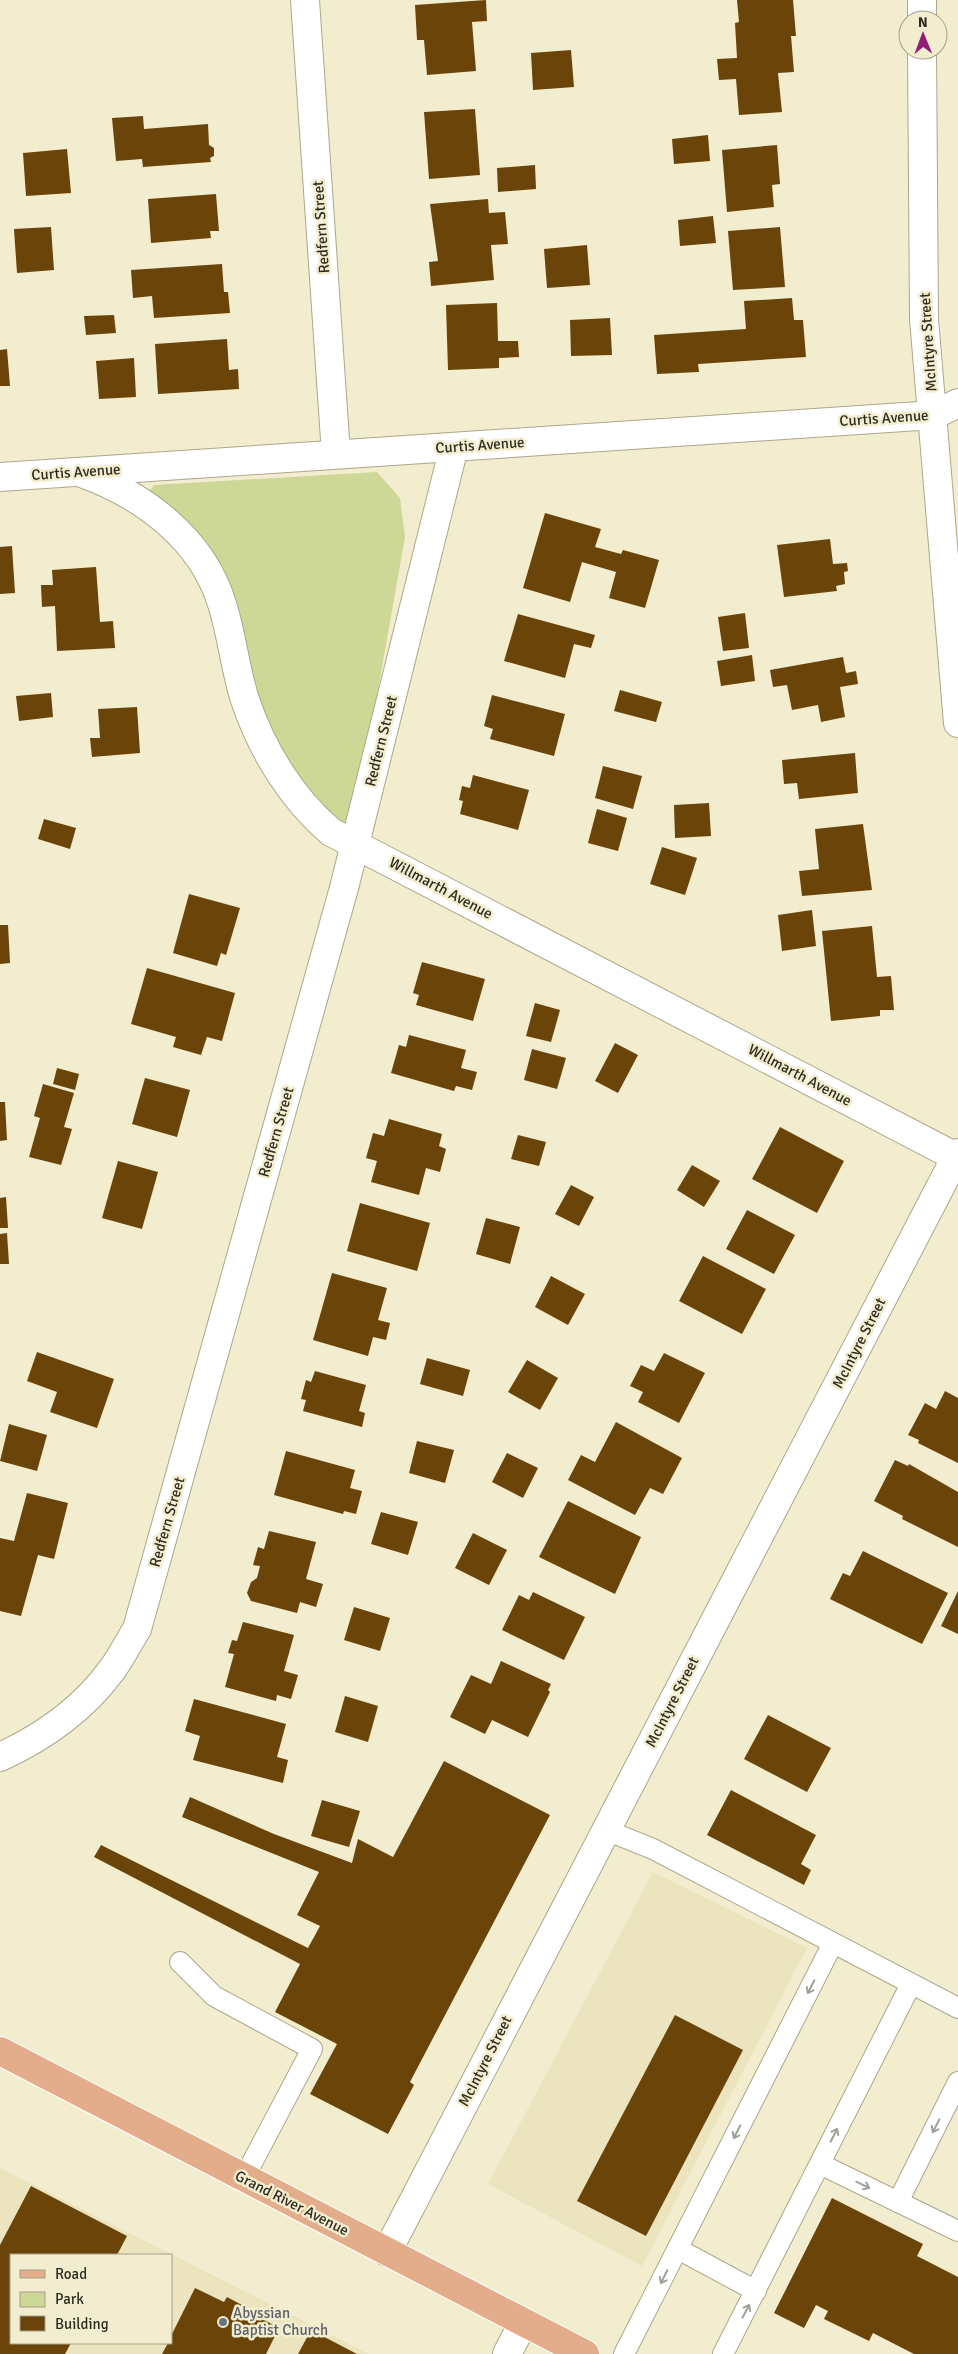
<svg xmlns="http://www.w3.org/2000/svg" width="958" height="2354" font-family="Signika,sans-serif">
<style>
.built{fill:#ebe4be;fill-rule:evenodd}
.green{fill:#cdd796}
.building{fill:#6b4409}
.lines{fill:none;stroke-linecap:round;stroke-linejoin:round}
.service-casing{stroke:#ada78b;stroke-width:22}
.minor-casing{stroke:#ada78b;stroke-width:30}
.primary-casing{stroke:#fff;stroke-width:30}
.service{stroke:#fff;stroke-width:20}
.minor{stroke:#fff;stroke-width:28}
.primary{stroke:#e3ac8a;stroke-width:28}
.oneway{stroke:#a0a09b}
.worship-dot{fill:#6b7280;stroke:#f3edcf;stroke-width:2}
.labels{text-anchor:middle;stroke-width:5;stroke-linejoin:round;paint-order:stroke}
.street-label{font-size:15px;fill:#2d2b20;stroke:#f3edcf}
.worship-label{font-size:15px;fill:#5b616d;stroke:#f3edcf;text-anchor:start}
</style>
<rect width="100%" height="100%" fill="#f3edcf"/>
<g class="built">
<polygon points="653,1872 807,1948 642,2266 488,2184"/>
<path d="M0,2168L369,2354H0ZM11,2255H171V2343H11Z"/>
</g>
<polygon class="green" points="377,472 400,498 405,537 352,837 275,754 227,601 144,499 154,485"/>
<g class="building">
<polygon points="486,0 487,21 472,22 476,71 427,75 424,40 417,40 415,5"/>
<polygon points="737,0 793,0 796,36 791,36 794,72 778,73 782,112 739,115 736,79 719,80 717,59 737,58 735,23 739,22"/>
<polygon points="571,50 574,87 533,90 531,53"/>
<polygon points="475,109 480,175 429,179 424,112"/>
<polygon points="143,116 144,129 208,124 209,145 214,148 214,156 210,158 211,162 143,167 142,159 116,161 112,118"/>
<polygon points="708,135 710,161 674,164 672,139"/>
<polygon points="777,145 780,184 772,185 774,207 727,212 722,150"/>
<polygon points="67,149 71,193 26,196 23,153"/>
<polygon points="535,165 536,189 498,192 497,168"/>
<polygon points="216,194 219,231 210,231 211,238 151,243 148,199"/>
<polygon points="488,199 489,213 505,212 508,244 491,245 494,280 431,286 429,262 438,261 430,204"/>
<polygon points="713,216 716,243 680,246 678,220"/>
<polygon points="51,227 54,270 17,273 14,229"/>
<polygon points="780,227 785,287 733,290 728,231"/>
<polygon points="587,245 590,285 547,288 544,249"/>
<polygon points="222,264 224,292 228,292 230,313 154,318 152,296 133,298 131,270"/>
<polygon points="792,298 794,320 803,320 806,357 698,364 699,372 657,374 654,335 746,329 744,301"/>
<polygon points="497,303 498,341 518,341 519,357 499,358 499,368 448,370 446,305"/>
<polygon points="114,315 116,333 86,335 84,316"/>
<polygon points="610,318 612,355 571,356 570,320"/>
<polygon points="227,339 229,370 238,369 239,389 158,394 155,344"/>
<polygon points="7,349 10,386 0,386 0,350"/>
<polygon points="134,358 136,397 99,399 96,361"/>
<polygon points="545,513 601,529 595,547 621,554 623,550 659,560 645,608 609,598 616,572 582,562 570,602 523,588"/>
<polygon points="830,539 833,564 847,563 848,571 844,572 845,584 836,586 837,591 784,597 777,545"/>
<polygon points="12,546 15,593 0,594 0,547"/>
<polygon points="96,567 100,622 113,621 115,648 57,651 55,606 42,607 41,585 53,585 52,570"/>
<polygon points="745,613 749,648 723,651 718,617"/>
<polygon points="518,614 595,635 591,648 574,644 565,678 504,661"/>
<polygon points="752,655 755,681 721,686 717,661"/>
<polygon points="843,657 846,673 856,671 858,684 840,687 845,717 821,722 818,705 792,710 787,685 773,687 770,670"/>
<polygon points="620,690 662,702 656,722 614,711"/>
<polygon points="51,693 53,717 19,721 16,696"/>
<polygon points="492,695 565,714 554,756 490,739 493,729 484,726"/>
<polygon points="137,707 140,753 92,757 90,738 100,738 98,709"/>
<polygon points="855,753 858,793 799,799 797,783 784,784 782,760"/>
<polygon points="603,766 642,776 633,809 595,798"/>
<polygon points="473,775 529,790 518,830 460,814 463,801 459,800 462,786 470,788"/>
<polygon points="709,803 711,836 675,838 674,805"/>
<polygon points="597,809 627,818 618,851 588,843"/>
<polygon points="44,819 76,828 70,849 38,839"/>
<polygon points="863,824 872,890 802,896 799,871 819,869 815,829"/>
<polygon points="662,847 697,858 685,895 650,884"/>
<polygon points="189,894 240,908 226,955 221,953 217,966 173,953"/>
<polygon points="812,910 816,946 782,951 778,915"/>
<polygon points="0,925 8,925 10,963 0,964"/>
<polygon points="872,926 877,977 891,976 894,1010 880,1010 880,1016 831,1021 822,931"/>
<polygon points="422,962 485,979 473,1021 416,1005 419,995 413,993"/>
<polygon points="147,968 235,993 222,1041 207,1037 201,1055 173,1047 176,1037 131,1024"/>
<polygon points="535,1003 560,1010 551,1042 526,1036"/>
<polygon points="409,1035 466,1050 461,1068 477,1072 472,1090 456,1086 454,1091 391,1073 399,1045 406,1047"/>
<polygon points="615,1043 638,1055 618,1093 595,1081"/>
<polygon points="532,1049 566,1058 557,1089 524,1080"/>
<polygon points="57,1068 79,1074 75,1090 53,1084"/>
<polygon points="145,1078 190,1090 177,1137 132,1124"/>
<polygon points="43,1084 74,1093 64,1127 72,1129 61,1165 29,1157 40,1118 34,1116"/>
<polygon points="0,1102 5,1102 7,1140 0,1141"/>
<polygon points="389,1119 442,1134 439,1146 446,1149 440,1172 426,1168 419,1195 371,1182 377,1161 366,1158 373,1133 384,1136"/>
<polygon points="780,1127 844,1161 817,1213 752,1179"/>
<polygon points="518,1135 546,1142 539,1166 511,1159"/>
<polygon points="118,1161 158,1172 142,1229 102,1218"/>
<polygon points="692,1165 720,1181 704,1207 677,1190"/>
<polygon points="571,1185 594,1197 579,1226 555,1214"/>
<polygon points="6,1197 8,1228 0,1228 0,1198"/>
<polygon points="360,1203 430,1223 417,1271 347,1251"/>
<polygon points="747,1210 795,1235 774,1274 726,1249"/>
<polygon points="486,1218 520,1227 510,1264 476,1254"/>
<polygon points="7,1233 9,1264 0,1264 0,1234"/>
<polygon points="703,1256 766,1289 742,1334 679,1301"/>
<polygon points="332,1273 387,1288 378,1320 390,1323 386,1340 373,1337 368,1356 313,1340"/>
<polygon points="551,1276 585,1294 568,1325 535,1307"/>
<polygon points="37,1352 114,1379 97,1428 50,1412 57,1392 27,1381"/>
<polygon points="664,1353 705,1373 679,1423 638,1402 643,1392 630,1386 641,1365 654,1371"/>
<polygon points="427,1358 470,1370 463,1396 420,1384"/>
<polygon points="527,1360 558,1378 540,1410 508,1392"/>
<polygon points="315,1371 366,1385 359,1411 365,1413 362,1427 303,1411 306,1400 301,1399 306,1380 311,1382"/>
<polygon points="945,1391 958,1398 958,1463 918,1443 919,1440 908,1435 925,1403 936,1409"/>
<polygon points="616,1422 682,1458 663,1494 650,1488 635,1515 568,1480 581,1455 595,1462"/>
<polygon points="9,1424 47,1435 37,1471 0,1461"/>
<polygon points="417,1441 454,1450 445,1483 409,1473"/>
<polygon points="286,1451 355,1470 350,1488 362,1491 356,1514 344,1511 343,1514 274,1495"/>
<polygon points="507,1453 538,1468 523,1498 492,1482"/>
<polygon points="895,1460 908,1466 909,1464 958,1492 958,1547 902,1519 903,1516 874,1501"/>
<polygon points="27,1493 68,1503 54,1559 38,1555 21,1616 0,1611 0,1538 14,1541"/>
<polygon points="568,1501 641,1537 615,1594 539,1557"/>
<polygon points="381,1512 418,1522 408,1555 371,1544"/>
<polygon points="269,1531 316,1542 306,1579 323,1584 316,1607 300,1602 297,1613 251,1601 247,1593 251,1582 257,1578 260,1566 253,1565 258,1547 264,1549"/>
<polygon points="473,1533 507,1550 489,1585 455,1568"/>
<polygon points="863,1551 948,1593 922,1644 830,1599 843,1573 850,1576"/>
<polygon points="958,1591 958,1634 941,1626"/>
<polygon points="533,1592 585,1617 564,1660 502,1630 519,1595 529,1600"/>
<polygon points="354,1607 390,1618 380,1651 344,1640"/>
<polygon points="243,1622 294,1635 284,1671 298,1675 291,1699 277,1695 276,1701 225,1687 234,1654 228,1653 232,1640 237,1641"/>
<polygon points="501,1661 551,1684 548,1690 550,1692 528,1737 492,1720 485,1734 450,1717 471,1675 491,1684"/>
<polygon points="345,1696 378,1706 368,1742 335,1732"/>
<polygon points="194,1699 286,1724 277,1757 288,1760 283,1783 193,1760 200,1736 185,1731"/>
<polygon points="768,1715 831,1748 807,1792 744,1759"/>
<polygon points="444,1761 550,1815 410,2082 414,2085 388,2134 310,2094 337,2044 275,2012 300,1964 94,1857 101,1845 308,1948 320,1926 297,1915 319,1872 182,1817 190,1797 274,1834 352,1863 358,1839 393,1857"/>
<polygon points="731,1790 816,1835 801,1864 811,1870 804,1885 707,1835"/>
<polygon points="322,1800 360,1811 349,1847 311,1836"/>
<polygon points="675,2015 743,2050 646,2236 577,2201"/>
<polygon points="31,2186 127,2236 117,2255 11,2255 11,2343 71,2343 65,2354 0,2354 0,2245"/>
<polygon points="832,2198 923,2244 917,2256 958,2277 958,2354 914,2354 873,2333 869,2341 824,2319 828,2311 816,2305 804,2328 774,2313"/>
<polygon points="195,2288 224,2302 227,2297 259,2314 257,2316 279,2328 266,2354 162,2354 168,2343 171,2343 171,2336"/>
<polygon points="311,2330 357,2354 298,2354"/>
</g>
<g class="lines">
<defs>
<g id="service">
<polyline points="606,1830 653,1849 958,2008"/>
<polyline points="180,1962 214,1996 312,2049 244,2178"/>
<polyline points="820,2164 958,2231"/>
<polyline points="898,2202 958,2082"/>
<polyline points="678,2249 756,2291"/>
<polyline points="624,2354 833,1943"/>
<polyline points="723,2354 911,1984"/>
</g>
<g id="minor">
<polyline points="305,0 336,454"/>
<polyline points="922,20 922,0"/>
<polyline points="922,50 924,319 958,723"/>
<path d="M79,472C142,494 202,538 222,604C232,635 235,669 245,700C262,750 291,798 331,832L958,1158"/>
<polyline points="0,477 934,415 958,403"/>
<path d="M0,1757C44,1737 82,1710 111,1671C121,1658 128,1643 137,1629L344,888L454,447"/>
<polyline points="387,2252 958,1153"/>
<polyline points="507,2354 523,2323"/>
</g>
<polyline id="primary" points="0,2051 585,2354"/>
</defs>
<use href="#service" class="service-casing"/>
<use href="#minor" class="minor-casing"/>
<use href="#primary" class="primary-casing"/>
<use href="#service" class="service"/>
<use href="#minor" class="minor"/>
<use href="#primary" class="primary"/>
</g>
<defs><path id="oneway-shaft" d="M-6 0H5M1.5-3L5.5 0L1.5 3" fill="none" stroke-width="1.6" stroke-linecap="round" stroke-linejoin="round" transform="scale(1.25)"/></defs>
<g class="oneway">
<use href="#oneway-shaft" transform="translate(811 1987) rotate(117)"/>
<use href="#oneway-shaft" transform="translate(936 2126) rotate(117)"/>
<use href="#oneway-shaft" transform="translate(737 2132) rotate(117)"/>
<use href="#oneway-shaft" transform="translate(834 2135) rotate(-63)"/>
<use href="#oneway-shaft" transform="translate(863 2185) rotate(26)"/>
<use href="#oneway-shaft" transform="translate(664 2277) rotate(116)"/>
<use href="#oneway-shaft" transform="translate(746 2311) rotate(-62)"/>
</g>
<circle class="worship-dot" cx="223" cy="2322" r="5"/>
<g class="labels">
<g class="street-label">
<text transform="translate(321 227) rotate(-94)" y="5">Redfern Street</text>
<text transform="translate(928 342) rotate(-94)" y="5">McIntyre Street</text>
<text transform="translate(884 418) rotate(-4)" y="5">Curtis Avenue</text>
<text transform="translate(480 445) rotate(-4)" y="5">Curtis Avenue</text>
<text transform="translate(76 472) rotate(-4)" y="5">Curtis Avenue</text>
<text transform="translate(381 741) rotate(-76)" y="5">Redfern Street</text>
<text transform="translate(441 888) rotate(28)" y="5">Willmarth Avenue</text>
<text transform="translate(800 1075) rotate(28)" y="5">Willmarth Avenue</text>
<text transform="translate(276 1132) rotate(-74)" y="5">Redfern Street</text>
<text transform="translate(859 1343) rotate(-63)" y="5">McIntyre Street</text>
<text transform="translate(167 1522) rotate(-74)" y="5">Redfern Street</text>
<text transform="translate(672 1702) rotate(-63)" y="5">McIntyre Street</text>
<text transform="translate(485 2061) rotate(-63)" y="5">McIntyre Street</text>
<text transform="translate(292 2203) rotate(27)" y="5">Grand River Avenue</text>
</g>
<g class="worship-label">
<text x="233" y="2318">Abyssian<tspan x="233" dy="17">Baptist Church</tspan></text>
</g>
</g>
<rect x="10" y="2254" width="162" height="90" fill="#f3edcf" stroke="#a49f89"/>
<rect x="20" y="2270" width="25" height="8" fill="#e3ac8a" stroke="#a49f89"/>
<text x="55" y="2279" font-size="15" fill="#2d2b20">Road</text>
<rect x="20" y="2292" width="25" height="15" fill="#cdd796" stroke="#a49f89"/>
<text x="55" y="2304" font-size="15" fill="#2d2b20">Park</text>
<rect x="20" y="2316" width="25" height="15" fill="#6b4409" stroke="#a49f89"/>
<text x="55" y="2329" font-size="15" fill="#2d2b20">Building</text>
<g transform="translate(923 35) rotate(359)"><circle r="24" fill="#f3edcf" stroke="#a49f89"/>
<path d="M0-4L9 19L0 12L-9 19Z" fill="#931c79"/>
<text y="-8" font-size="14" font-weight="bold" text-anchor="middle" fill="#2d2b20">N</text>
</g>
</svg>
